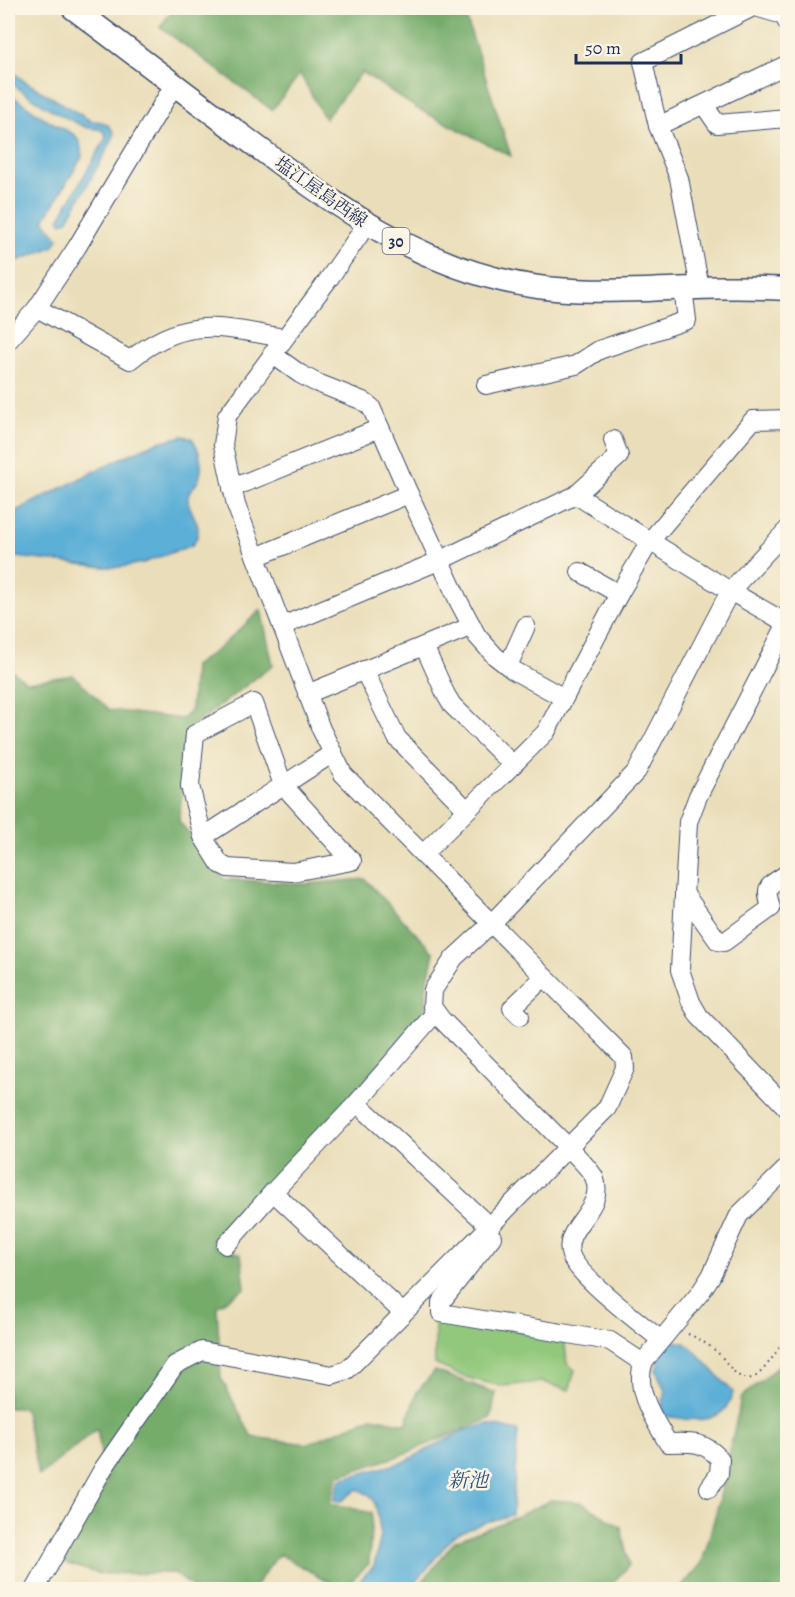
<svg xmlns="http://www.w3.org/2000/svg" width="795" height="1597" font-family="Alegreya,'Noto Serif JP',serif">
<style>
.green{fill:#92c87b;stroke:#567c6c;stroke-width:1.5}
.forest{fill:#75ac6b;stroke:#486e64;stroke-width:1.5}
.water{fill:#5bafd7;stroke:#3b6f9a;stroke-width:1.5}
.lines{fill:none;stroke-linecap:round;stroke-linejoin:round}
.minor-casing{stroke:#3a496c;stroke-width:20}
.major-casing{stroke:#3a496c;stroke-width:25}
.path{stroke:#3a496c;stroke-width:2;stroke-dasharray:1.5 4.5;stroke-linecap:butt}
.minor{stroke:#fff;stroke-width:18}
.major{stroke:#fff;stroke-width:22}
.labels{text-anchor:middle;stroke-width:5;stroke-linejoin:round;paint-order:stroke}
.shield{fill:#fcf5e5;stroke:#5e6a86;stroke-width:1.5}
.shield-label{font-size:16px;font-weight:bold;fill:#1b2f5e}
.street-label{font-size:18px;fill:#1b2f5e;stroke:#fcf5e5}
.water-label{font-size:20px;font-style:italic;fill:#2e5582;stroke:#fcf5e5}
</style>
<rect width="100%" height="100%" fill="#fcf5e5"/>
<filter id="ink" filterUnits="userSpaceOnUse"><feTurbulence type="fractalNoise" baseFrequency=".0167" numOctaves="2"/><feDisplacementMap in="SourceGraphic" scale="12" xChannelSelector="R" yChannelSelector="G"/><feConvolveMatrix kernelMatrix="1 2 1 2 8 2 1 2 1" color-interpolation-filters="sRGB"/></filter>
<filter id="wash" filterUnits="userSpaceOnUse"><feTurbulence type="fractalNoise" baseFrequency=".008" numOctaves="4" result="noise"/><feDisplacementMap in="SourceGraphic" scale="24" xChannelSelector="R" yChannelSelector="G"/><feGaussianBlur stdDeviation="1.35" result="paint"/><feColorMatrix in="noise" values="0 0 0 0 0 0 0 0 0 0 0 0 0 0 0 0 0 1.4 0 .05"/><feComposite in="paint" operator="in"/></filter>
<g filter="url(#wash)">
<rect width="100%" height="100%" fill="#eadeba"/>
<polygon class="green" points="435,1318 564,1336 567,1364 575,1370 569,1390 542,1382 501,1386 464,1377 435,1364"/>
<g class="forest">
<polygon points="174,8 463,8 511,156 418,109 362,72 325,119 300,74 272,110 160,27"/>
<polygon points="261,610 273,665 189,729 179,821 224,879 306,884 365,879 434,953 426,988 427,1012 214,1246 241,1254 245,1288 217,1306 221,1378 252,1437 307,1444 372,1417 406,1424 417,1392 435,1371 496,1393 491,1418 399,1456 337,1476 330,1503 372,1513 369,1564 342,1589 279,1554 252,1590 195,1589 174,1573 100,1574 61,1562 106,1482 97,1429 39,1476 24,1408 8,1408 8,668 27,682 73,675 109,710 182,719 191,709 194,666 218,649"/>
<polygon points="787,1359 787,1589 679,1590 702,1563 719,1502 741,1398"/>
<polygon points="551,1500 581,1502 621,1527 629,1565 607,1589 411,1589 420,1585 455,1541 514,1518"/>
</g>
<g class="water">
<path d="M8,68L24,81L91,121C103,121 108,123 114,133L112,141L67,221L62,223L59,219L105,140L106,135C101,126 94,130 85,127C60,116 30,97 8,81Z"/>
<polygon points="8,93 46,119 75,135 80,143 82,157 44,220 58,238 53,247 12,263 8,267"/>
<path d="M183,436L192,438C200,451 204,464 199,479C196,487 187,490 188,500C190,516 207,527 192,545L143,563L121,567H104L8,556V515L117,460L158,442Z"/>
<path d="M668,1340L685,1343L694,1350L733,1392C727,1420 703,1422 679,1418C671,1417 666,1417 661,1412L665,1390L656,1370L662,1348Z"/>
<polygon points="487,1424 518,1431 512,1515 483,1523 453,1536 417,1581 399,1589 351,1589 374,1566 381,1536 376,1506 370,1495 357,1489 342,1501 334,1500 340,1479 404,1462 463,1431"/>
</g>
</g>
<g filter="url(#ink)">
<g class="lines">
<defs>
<g id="minor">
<polyline points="759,8 783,15 788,24"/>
<polyline points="704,105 717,124 788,118"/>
<polyline points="658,126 788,64"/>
<polyline points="700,288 679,178 658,126 643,62 751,8"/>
<path d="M37,308L130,360C185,315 219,327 284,338"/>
<polyline points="8,341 37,308 77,247 174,85"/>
<polyline points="272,354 300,374 315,382 363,401 371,407 409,494"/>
<polyline points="486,385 576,365 599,350 687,320 683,288"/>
<polyline points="232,488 380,428"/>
<polyline points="576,495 619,456 613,440"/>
<polyline points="256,557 409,494 459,602 477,636 495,656 513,670 564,698 619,594 650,541 753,420 788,419"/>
<polyline points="580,572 619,594"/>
<polyline points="786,625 698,796 688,822 680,970 691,1002 699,1016 788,1109"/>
<polyline points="282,626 441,560 576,495 730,591 788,624"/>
<polyline points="424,646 446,695 452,705 513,765"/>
<polyline points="508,666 526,626"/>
<polyline points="364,670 397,738 467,810"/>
<polyline points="307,694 472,626"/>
<polyline points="203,837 220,864 228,868 293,872 352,861 283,785 254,703 195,734 190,786 203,837 333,753"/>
<polyline points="423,854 546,732 564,698"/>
<path d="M684,893L718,941L724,942L771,908C764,884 768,887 788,873"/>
<polyline points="520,1016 512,1008 544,977"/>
<polyline points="357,1103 489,1226"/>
<polyline points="492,1237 441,1302 441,1313 610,1341 643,1363"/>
<polyline points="226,1245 273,1192"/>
<polyline points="403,1313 273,1192 357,1103 436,1012"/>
<path d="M661,1340C641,1324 579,1277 571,1256C560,1227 608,1209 594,1177C590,1168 562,1141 554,1133C516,1095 479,1057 441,1019L432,1007L433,990L454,958L492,923L637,771L730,591L788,529"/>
<path d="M709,1488L719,1474L720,1459C704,1441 691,1442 668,1443C654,1419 633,1390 644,1361L700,1293L711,1276L739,1215L788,1167"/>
<polyline points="35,1590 103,1469 175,1365 202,1351 332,1375 347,1370 607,1108 625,1068 624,1057 343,774 321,729 236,505 223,445 227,416 328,280 367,224"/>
</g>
<path id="major" d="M73,8C127,49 181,90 236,131C328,200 420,271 538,287C574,292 611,291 647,290C694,288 740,286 788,289"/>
</defs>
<use href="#minor" class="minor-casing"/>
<use href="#major" class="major-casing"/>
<path class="path" d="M688,1334C700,1339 711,1346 720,1355C729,1364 739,1386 756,1376C765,1370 773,1356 780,1347L788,1346"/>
<use href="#minor" class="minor"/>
<use href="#major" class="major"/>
</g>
</g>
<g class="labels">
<rect class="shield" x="382.5" y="228" width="27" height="26" rx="4.5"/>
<g class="shield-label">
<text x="396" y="247">30</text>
</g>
<g class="street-label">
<text transform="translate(321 192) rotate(35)" y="6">塩江屋島西線</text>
</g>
<g class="water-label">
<text x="468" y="1487">新池</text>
</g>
</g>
<rect width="795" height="1597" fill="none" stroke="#fcf5e5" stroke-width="30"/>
<path d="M576 54v9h105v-9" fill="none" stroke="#1b2f5e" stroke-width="3"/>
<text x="585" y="54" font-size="18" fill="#1b2f5e" stroke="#fcf5e5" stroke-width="4.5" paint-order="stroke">50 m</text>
</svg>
